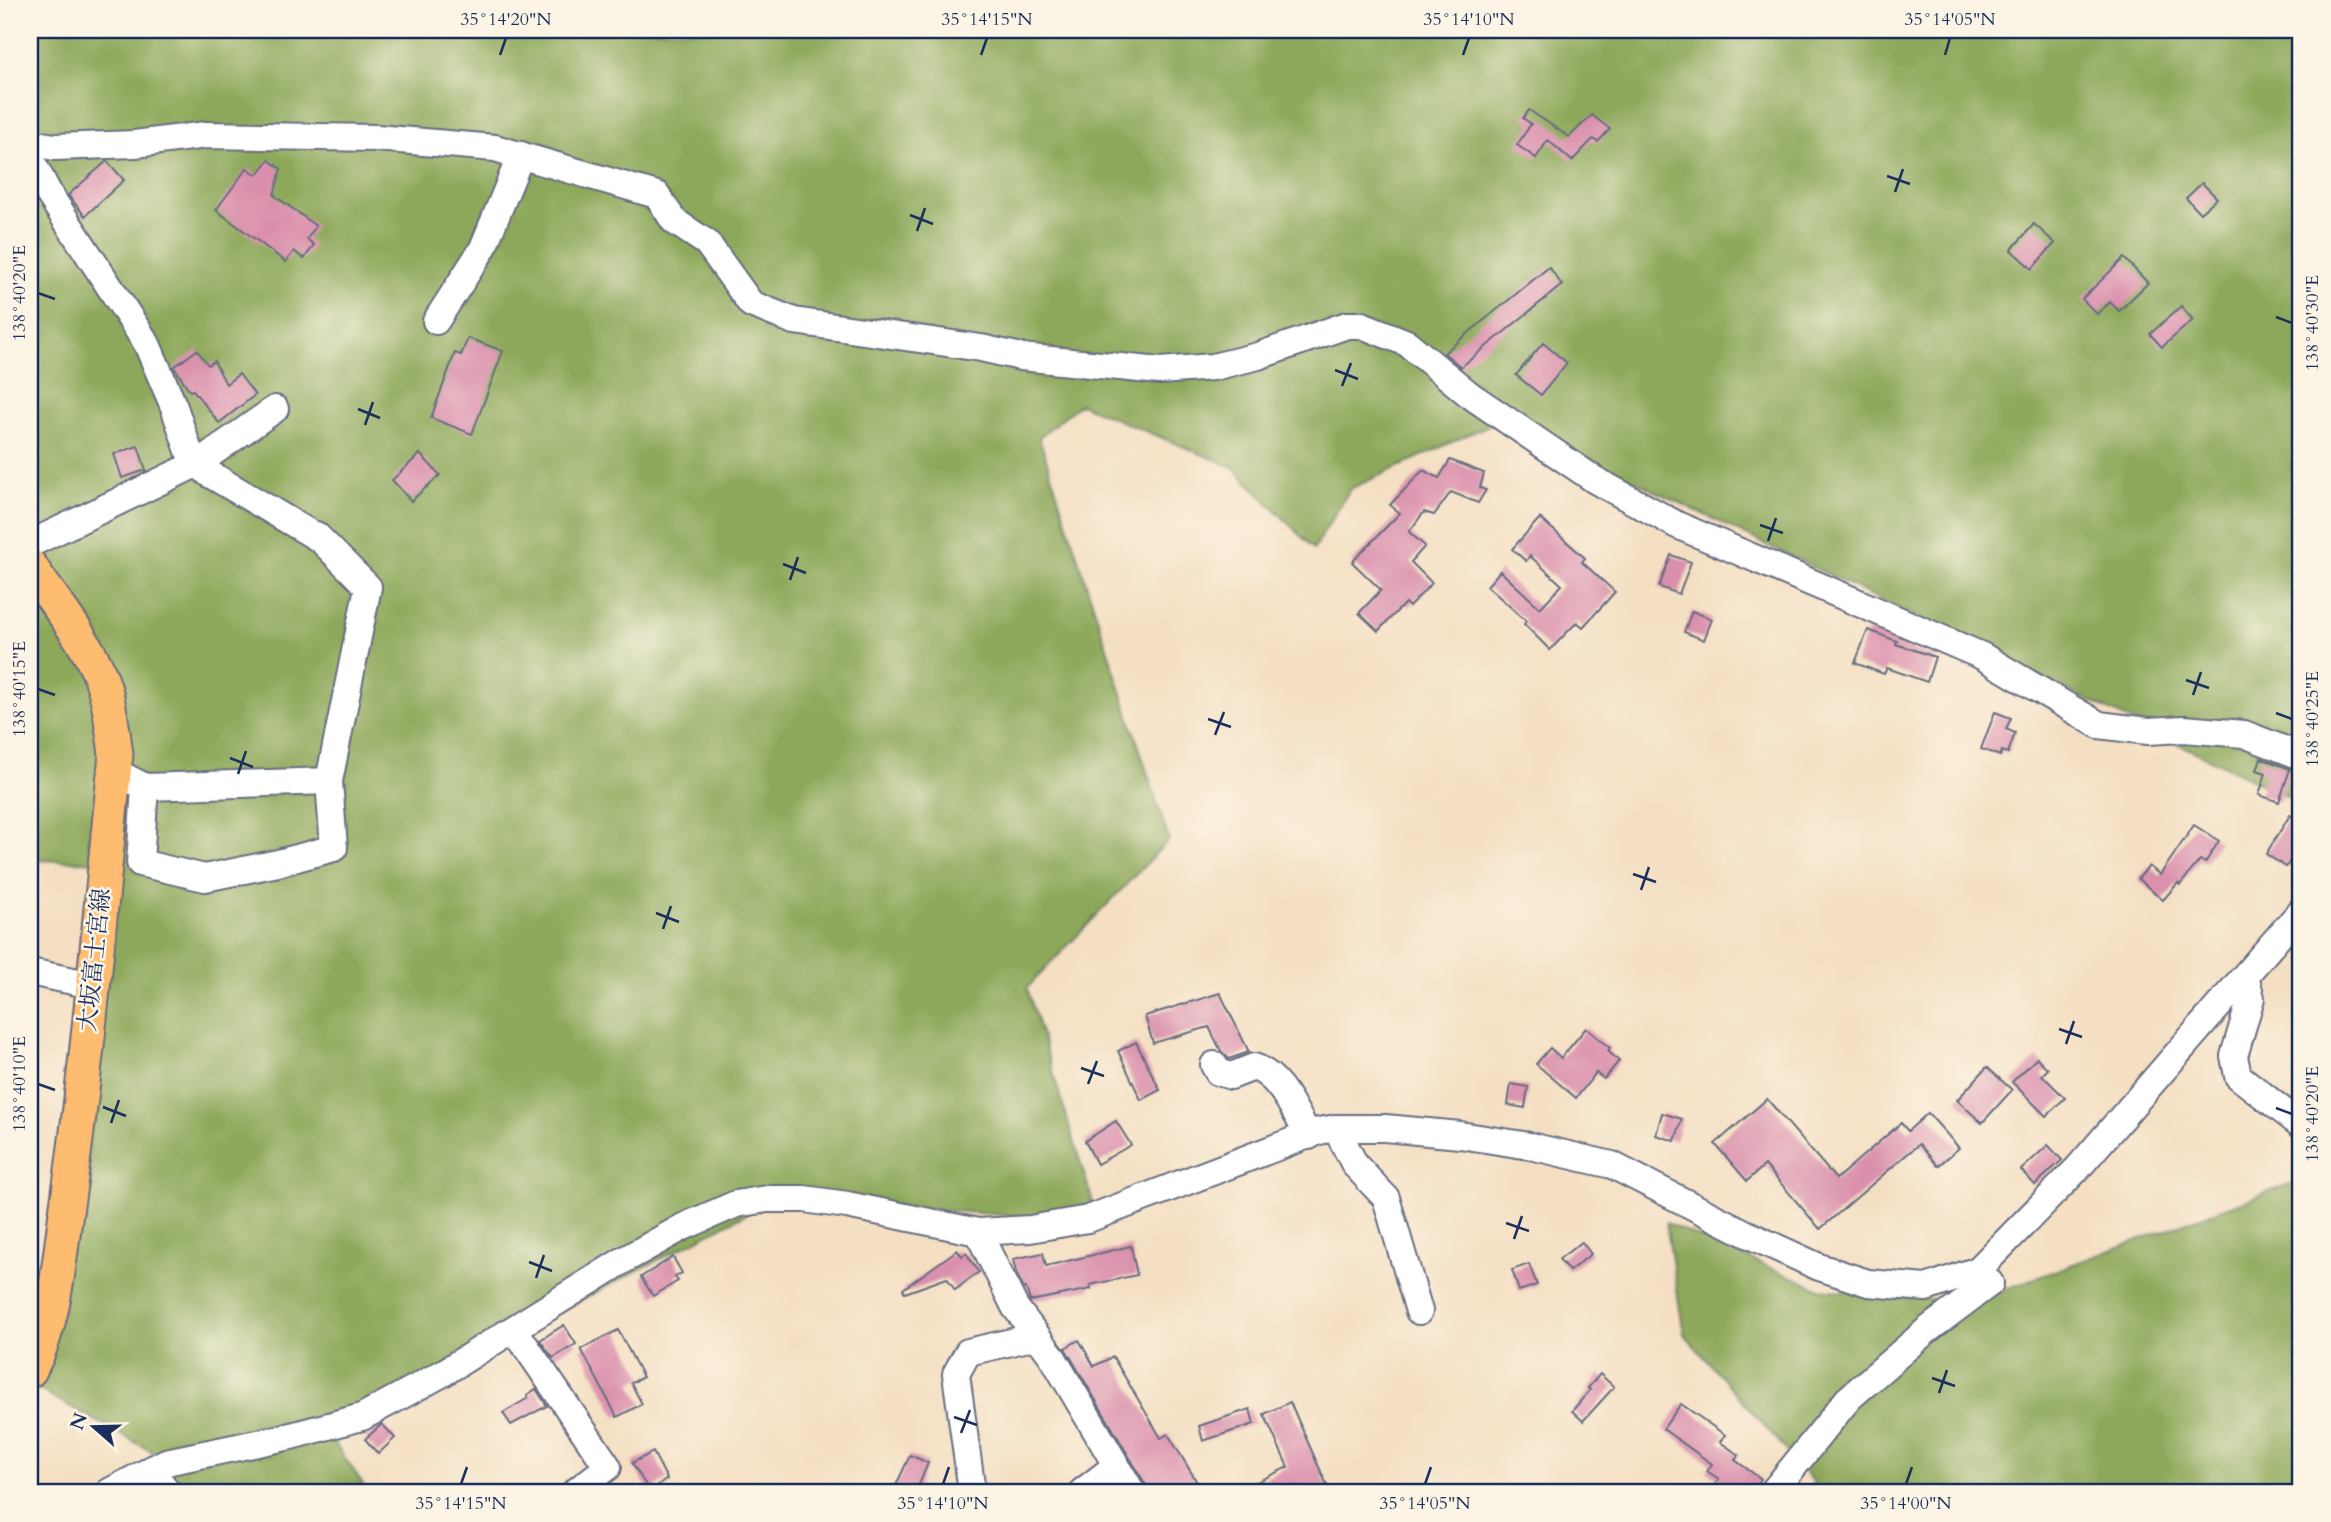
<svg xmlns="http://www.w3.org/2000/svg" width="2331" height="1522" font-family="Cardo,'Noto Serif JP',serif">
<style>
.forest{fill:#8da85a;stroke:#546c5c;stroke-width:2}
.building{fill:#da8fac}
.lines{fill:none;stroke-linecap:round;stroke-linejoin:round}
.minor-casing{stroke:#676d81;stroke-width:30}
.major-casing{stroke:#676d81;stroke-width:37}
.minor{stroke:#fff;stroke-width:26}
.major{stroke:#fdbc70;stroke-width:33}
.ticks{fill:none;stroke:#1b2f5e;stroke-width:2.5}
.labels{text-anchor:middle;stroke-width:5;stroke-linejoin:round;paint-order:stroke}
.street-label{font-size:24px;fill:#1b2f5e;stroke:#fcf5e5}
.neatline{fill:none;stroke:#1b2f5e;stroke-width:2.5}
.ticks-label{font-size:18px;text-anchor:middle;fill:#1b2f5e}
</style>
<rect width="100%" height="100%" fill="#fcf5e5"/>
<filter id="ink" filterUnits="userSpaceOnUse"><feTurbulence type="fractalNoise" baseFrequency=".0143" numOctaves="2"/><feDisplacementMap in="SourceGraphic" scale="14" xChannelSelector="R" yChannelSelector="G"/><feConvolveMatrix kernelMatrix="1 2 1 2 8 2 1 2 1" color-interpolation-filters="sRGB"/></filter>
<filter id="wash" filterUnits="userSpaceOnUse"><feTurbulence type="fractalNoise" baseFrequency=".00686" numOctaves="4" result="noise"/><feDisplacementMap in="SourceGraphic" scale="28" xChannelSelector="R" yChannelSelector="G"/><feGaussianBlur stdDeviation="1.57" result="paint"/><feColorMatrix in="noise" values="0 0 0 0 0 0 0 0 0 0 0 0 0 0 0 0 0 1.4 0 .05"/><feComposite in="paint" operator="in"/></filter>
<g filter="url(#wash)">
<rect width="100%" height="100%" fill="#f4dfc2"/>
<g class="forest">
<polygon points="30,30 2301,30 2301,803 1504,418 1350,489 1314,549 1233,467 1080,404 1039,437 1169,840 1027,988 1097,1216 1015,1216 778,1197 433,1378 324,1428 363,1484 357,1492 183,1492 153,1452 34,1387 105,862 30,860"/>
<polygon points="2301,1180 2301,1492 1807,1492 1814,1482 1684,1334 1666,1223 1820,1289 1968,1303"/>
</g>
<g id="blocks">
<g class="building">
<polygon points="1529,110 1569,137 1592,115 1610,129 1598,142 1593,139 1572,161 1548,140 1536,158 1517,145 1531,124 1523,118"/>
<polygon points="269,160 281,169 274,195 316,226 307,239 314,245 304,259 294,251 286,262 216,210 247,168 257,175"/>
<polygon points="107,161 124,180 85,216 68,195"/>
<polygon points="2202,183 2217,198 2200,213 2186,198"/>
<polygon points="2034,224 2055,243 2032,269 2011,250"/>
<polygon points="2124,258 2148,283 2119,311 2110,302 2097,314 2082,299"/>
<polygon points="1549,267 1562,285 1461,367 1444,353"/>
<polygon points="2181,306 2193,320 2162,347 2150,334"/>
<polygon points="468,338 503,351 472,434 431,418 455,353 461,355"/>
<polygon points="1543,343 1567,363 1541,395 1516,375"/>
<polygon points="197,350 208,365 214,361 226,384 239,374 255,395 219,423 193,390 190,391 174,367"/>
<polygon points="138,446 146,470 122,478 114,454"/>
<polygon points="420,454 440,475 411,501 392,480"/>
<polygon points="1450,460 1484,473 1480,488 1486,490 1478,503 1451,492 1434,515 1424,512 1409,532 1425,546 1411,562 1432,583 1409,607 1405,603 1378,631 1359,613 1381,590 1352,562 1400,513 1390,505 1423,470 1439,478"/>
<polygon points="1540,518 1585,558 1582,562 1615,592 1583,627 1577,622 1550,650 1524,624 1526,621 1487,586 1500,571 1540,608 1562,585 1530,556 1526,561 1512,549"/>
<polygon points="1671,555 1691,562 1679,594 1659,587"/>
<polygon points="1692,611 1712,619 1704,640 1684,632"/>
<polygon points="1868,630 1897,641 1896,644 1935,657 1927,682 1887,668 1884,674 1855,663"/>
<polygon points="1995,712 2011,718 2006,729 2015,733 2008,753 2002,751 2000,756 1981,749"/>
<polygon points="2261,758 2290,769 2279,802 2259,795 2266,773 2257,770"/>
<polygon points="2290,815 2301,822 2301,844 2286,867 2266,854"/>
<polygon points="2194,825 2219,841 2205,863 2200,860 2180,885 2178,883 2163,900 2138,879 2149,866 2160,875"/>
<polygon points="1220,993 1249,1052 1229,1059 1221,1051 1209,1027 1153,1043 1145,1016"/>
<polygon points="1586,1028 1610,1048 1608,1051 1619,1061 1604,1079 1596,1073 1576,1098 1536,1064 1550,1048 1561,1058"/>
<polygon points="1136,1042 1160,1090 1141,1100 1118,1051"/>
<polygon points="2037,1058 2048,1069 2042,1075 2065,1098 2046,1116 2012,1082"/>
<polygon points="1987,1067 2012,1090 1982,1123 1957,1100"/>
<polygon points="1511,1084 1528,1087 1525,1108 1508,1105"/>
<polygon points="1767,1099 1836,1179 1901,1123 1908,1131 1928,1113 1959,1148 1938,1166 1919,1144 1820,1229 1765,1165 1747,1181 1715,1144"/>
<polygon points="1662,1113 1682,1119 1675,1141 1656,1135"/>
<polygon points="1116,1121 1131,1145 1097,1164 1085,1141"/>
<polygon points="2048,1145 2062,1160 2035,1185 2021,1170"/>
<polygon points="1582,1242 1591,1254 1569,1271 1559,1259"/>
<polygon points="1131,1246 1137,1275 1090,1285 1091,1289 1030,1301 1026,1288 1024,1289 1016,1273 1013,1259 1043,1253 1046,1266"/>
<polygon points="957,1250 962,1256 966,1253 979,1272 955,1290 947,1278 905,1293 903,1289"/>
<polygon points="673,1257 682,1273 675,1277 678,1281 653,1296 641,1277"/>
<polygon points="1529,1264 1537,1285 1519,1291 1512,1270"/>
<polygon points="564,1325 576,1344 553,1358 540,1340"/>
<polygon points="618,1330 643,1377 631,1383 642,1404 617,1417 581,1349"/>
<polygon points="1079,1340 1094,1366 1113,1357 1161,1438 1168,1434 1203,1492 1150,1492 1065,1348"/>
<polygon points="1600,1374 1614,1387 1583,1421 1572,1411 1590,1390 1588,1388"/>
<polygon points="536,1389 547,1406 511,1425 503,1413 528,1398 527,1395"/>
<polygon points="1290,1402 1330,1492 1236,1492 1288,1467 1264,1414"/>
<polygon points="1681,1404 1725,1435 1720,1442 1739,1455 1735,1460 1761,1479 1751,1492 1725,1492 1715,1485 1719,1479 1707,1471 1712,1464 1663,1429"/>
<polygon points="1250,1409 1254,1424 1203,1441 1199,1426"/>
<polygon points="382,1424 395,1438 378,1454 365,1439"/>
<polygon points="653,1452 667,1479 650,1492 632,1463"/>
<polygon points="910,1455 928,1463 916,1492 893,1492"/>
</g>
</g>
</g>
<g filter="url(#ink)">
<use href="#blocks" fill-opacity="0" stroke="#676d81" stroke-width="2"/>
<g class="lines">
<defs>
<g id="minor">
<polyline points="30,143 55,147 135,144 206,135 376,138 495,148 657,195 674,221 707,243 751,304 794,321 981,348 1021,357 1160,371 1213,367 1258,356 1347,325 1362,325 1407,343 1470,395 1595,480 1677,525 1982,656 2099,725 2148,731 2184,729 2244,734 2301,756"/>
<polyline points="30,158 49,194 147,344 174,407 191,457 208,473 318,538"/>
<polyline points="436,321 483,248 521,155"/>
<polyline points="30,544 198,463 275,409"/>
<polyline points="114,771 145,787 329,781 368,587 316,535"/>
<polyline points="145,787 140,863 205,878 278,863 334,848 329,781"/>
<polyline points="30,972 92,985"/>
<polyline points="2245,976 2251,998 2234,1056 2238,1076 2301,1125"/>
<path d="M1214,1065L1218,1072L1231,1076L1254,1067C1282,1077 1294,1112 1309,1136"/>
<polyline points="1336,1128 1355,1165 1386,1198 1419,1311"/>
<polyline points="978,1232 1015,1307 1052,1356 1132,1492"/>
<polyline points="514,1329 608,1467 575,1492"/>
<polyline points="152,1469 167,1492"/>
<polyline points="109,1492 166,1462 291,1436 362,1417 443,1373 624,1260 683,1227 736,1204 767,1199 804,1199 847,1205 978,1232 1030,1229 1088,1219 1319,1131 1336,1128 1385,1128 1460,1135 1530,1146 1612,1165 1747,1234 1819,1267 1868,1283 1926,1288 1978,1270"/>
<polyline points="972,1492 956,1374 968,1352 1037,1336"/>
<polyline points="1082,1492 1116,1466"/>
<polyline points="1773,1492 1848,1399 1926,1331 1990,1283 1978,1270 2078,1168 2301,911"/>
</g>
<path id="major" d="M30,566C55,604 93,647 105,690C111,711 113,733 116,754C101,902 89,1052 68,1199C59,1256 57,1319 30,1370"/>
</defs>
<use href="#minor" class="minor-casing"/>
<use href="#major" class="major-casing"/>
<use href="#minor" class="minor"/>
<use href="#major" class="major"/>
</g>
</g>
<path class="ticks" d="M500,55L506,38M981,55L987,38M1463,55L1469,38M1945,55L1950,38M1887,176L1910,184M1895,192L1903,169M910,215L933,224M917,231L925,208M38,293L55,299M2276,317L2292,323M1335,370L1358,379M1342,386L1351,363M358,409L380,418M365,425L373,402M1760,525L1783,533M1768,541L1776,518M783,564L806,573M790,580L798,557M2186,680L2209,688M38,689L55,695M2193,695L2201,672M2276,713L2292,719M1208,719L1231,727M1215,735L1224,712M230,758L253,767M238,774L246,751M1633,874L1656,882M1641,890L1649,867M656,913L679,922M663,929L671,906M2059,1029L2082,1037M2066,1044L2074,1021M1081,1068L1104,1076M38,1084L55,1090M1088,1084L1097,1061M103,1107L126,1116M2276,1108L2292,1114M111,1123L119,1100M1506,1223L1529,1231M1514,1239L1522,1216M529,1262L552,1271M536,1278L544,1255M1932,1378L1955,1386M1939,1393L1947,1370M954,1417L977,1425M961,1433L970,1410M461,1484L467,1467M943,1484L949,1467M1425,1484L1431,1467M1906,1484L1912,1467"/>
<g class="labels">
<g class="street-label">
<text transform="translate(94 960) rotate(-84)" y="8">大坂富士宮線</text>
</g>
</g>
<rect width="2331" height="1522" fill="none" stroke="#fcf5e5" stroke-width="77"/>
<g transform="translate(94 1427) rotate(290)" stroke="#fcf5e5" stroke-width="5" paint-order="stroke">
<path d="M0-5L12 26L0 18L-12 26Z" fill="#1b2f5e"/>
<text y="-10" font-size="19" font-weight="bold" text-anchor="middle" fill="#1b2f5e">N</text>
</g>
<rect x="38" y="38" width="2254" height="1446" class="neatline"/>
<g class="ticks-label">
<text x="506" y="25">35°14'20"N</text>
<text x="987" y="25">35°14'15"N</text>
<text x="1469" y="25">35°14'10"N</text>
<text x="1950" y="25">35°14'05"N</text>
<text transform="translate(19 293) rotate(-90)" y="6">138°40'20"E</text>
<text transform="translate(2312 323) rotate(-90)" y="6">138°40'30"E</text>
<text transform="translate(19 689) rotate(-90)" y="6">138°40'15"E</text>
<text transform="translate(2312 719) rotate(-90)" y="6">138°40'25"E</text>
<text transform="translate(19 1084) rotate(-90)" y="6">138°40'10"E</text>
<text transform="translate(2312 1114) rotate(-90)" y="6">138°40'20"E</text>
<text x="461" y="1509">35°14'15"N</text>
<text x="943" y="1509">35°14'10"N</text>
<text x="1425" y="1509">35°14'05"N</text>
<text x="1906" y="1509">35°14'00"N</text>
</g>
</svg>
